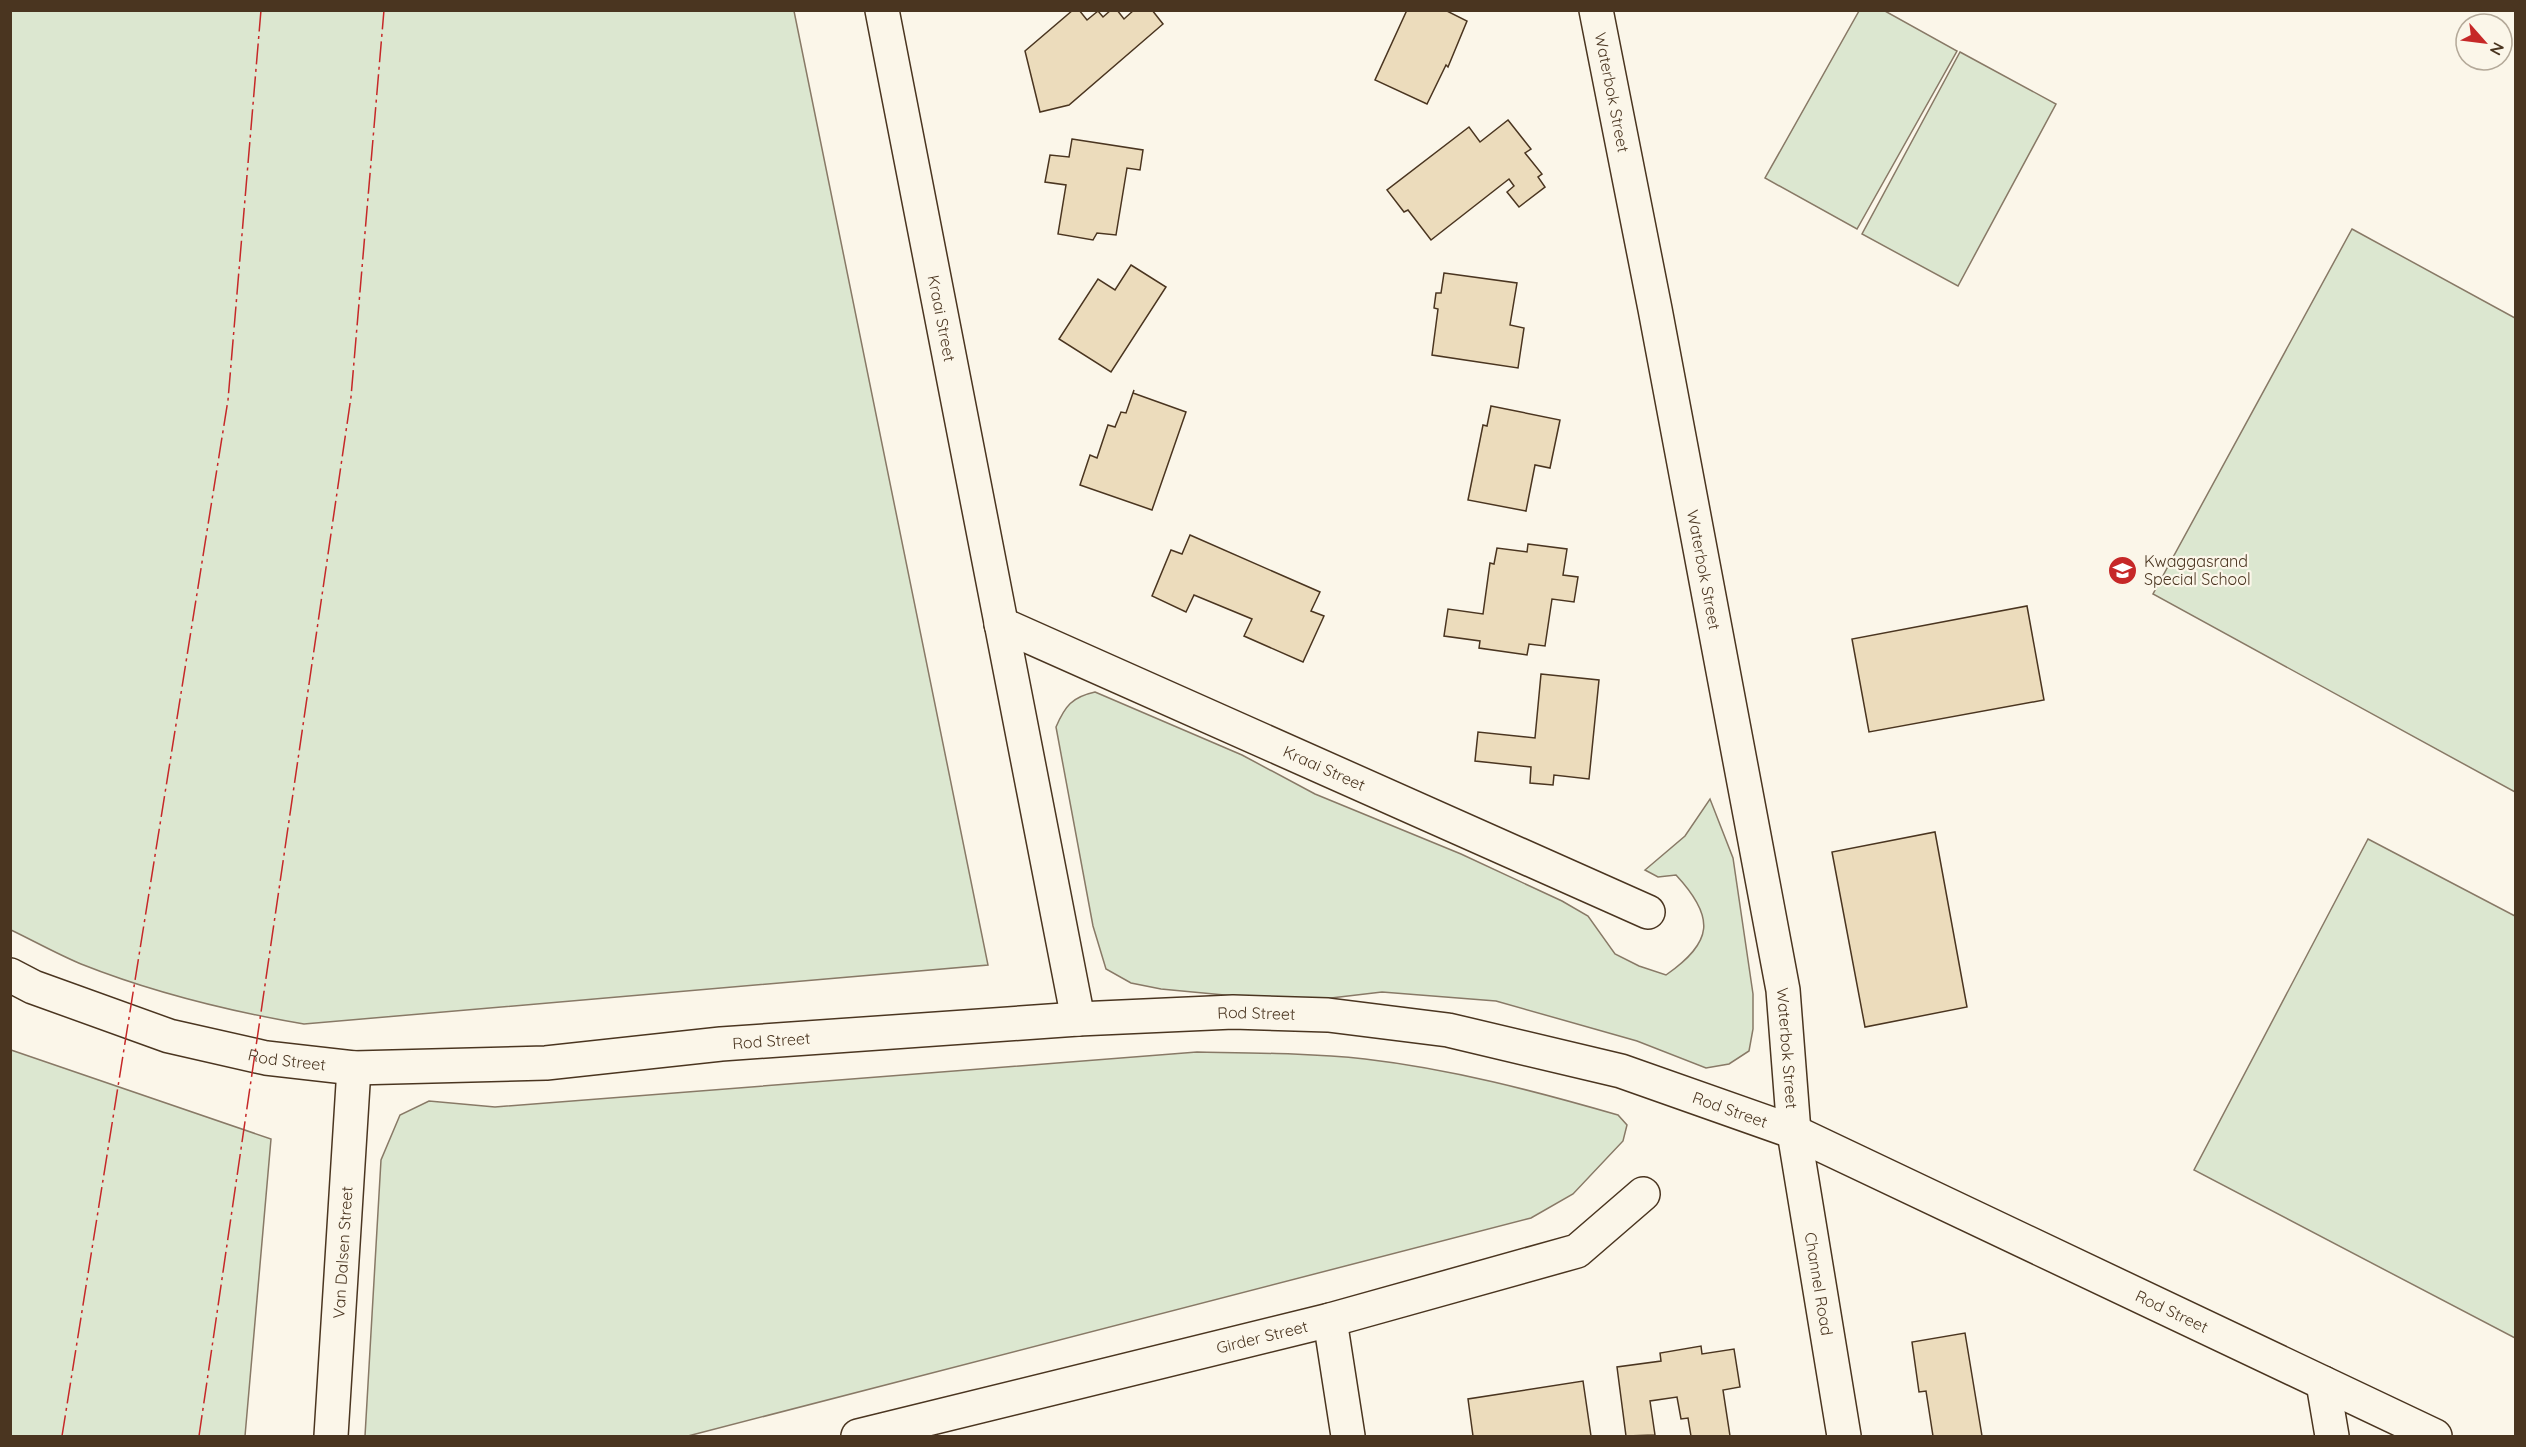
<svg xmlns="http://www.w3.org/2000/svg" width="2526" height="1447" font-family="Quicksand,sans-serif">
<style>
.green{fill:#dce7d0;stroke:#887966;stroke-width:1.5}
.building{fill:#ecdcbc;stroke:#4a3520;stroke-width:1.5}
.lines{fill:none;stroke-linecap:round;stroke-linejoin:round}
.street-casing{stroke:#4a3520;stroke-width:36}
.street{stroke:#fbf6e9;stroke-width:33}
.power{stroke:#c62828;stroke-width:1.5;stroke-dasharray:21 4.5 3 4.5;stroke-linecap:butt}
.labels{text-anchor:middle;stroke-width:4.5;stroke-linejoin:round;paint-order:stroke}
.street-label{font-size:16px;fill:#4a3520;stroke:#fbf6e9}
.poi-label{font-size:16px;fill:#4a3520;stroke:#fbf6e9;text-anchor:start}
</style>
<rect width="100%" height="100%" fill="#fbf6e9"/>
<g class="green">
<path d="M10,11H794L988,965L304,1024C228,1011 154,993 81,964C57,954 34,941 11,930Z"/>
<polygon points="1859,11 1885,11 1957,51 1857,229 1765,178"/>
<polygon points="1960,52 2056,104 1958,286 1862,234"/>
<polygon points="2352,229 2515,318 2515,792 2153,594"/>
<path d="M1095,692L1242,755L1315,794L1461,854L1562,901L1588,916L1615,954L1639,966L1666,975C1713,942 1716,918 1676,875L1658,877L1645,870L1685,836L1710,799L1733,858L1753,994V1029L1749,1051L1729,1064L1706,1068L1637,1041L1496,1001L1382,992L1297,1002L1161,989L1131,983L1106,969L1093,926L1056,727C1065,706 1072,697 1095,692Z"/>
<polygon points="2368,839 2515,916 2515,1338 2194,1170"/>
<polygon points="11,1050 271,1139 245,1436 11,1436"/>
<path d="M1197,1052C1253,1053 1309,1053 1365,1059C1451,1069 1535,1091 1618,1115L1627,1125L1623,1141L1573,1194L1531,1218L688,1436H365L381,1160L400,1115L429,1101L495,1107Z"/>
</g>
<g class="building">
<polygon points="1073,10 1079,10 1087,20 1098,11 1103,17 1111,10 1117,10 1124,19 1134,10 1152,10 1163,24 1069,105 1040,112 1025,51"/>
<polygon points="1407,10 1445,10 1467,21 1448,67 1446,65 1427,104 1375,80"/>
<polygon points="1508,120 1531,149 1525,153 1542,174 1538,177 1545,187 1519,207 1507,192 1514,186 1509,179 1431,240 1408,210 1404,212 1387,190 1469,127 1480,142"/>
<polygon points="1072,139 1143,150 1140,170 1127,168 1116,235 1097,233 1093,240 1058,234 1066,185 1045,182 1050,155 1069,157"/>
<polygon points="1131,265 1166,287 1111,372 1059,339 1098,279 1115,290"/>
<polygon points="1444,273 1517,283 1510,325 1524,328 1518,368 1432,355 1438,309 1434,308 1436,293 1441,293"/>
<polygon points="1134,390 1133,393 1186,412 1152,510 1080,485 1090,455 1097,458 1108,425 1115,427 1121,412 1126,413"/>
<polygon points="1491,406 1560,420 1550,468 1535,465 1526,511 1468,500 1483,425 1487,426"/>
<polygon points="1190,535 1320,592 1311,611 1324,616 1303,662 1244,636 1252,619 1194,595 1186,612 1152,596 1171,550 1182,554"/>
<polygon points="1528,544 1567,549 1563,575 1578,577 1574,602 1552,599 1545,646 1529,644 1527,655 1479,648 1480,641 1444,636 1448,609 1483,614 1490,563 1494,564 1497,548 1527,552"/>
<polygon points="2027,606 2044,700 1869,732 1852,639"/>
<polygon points="1541,674 1599,680 1589,779 1554,775 1553,785 1530,783 1531,767 1475,761 1478,732 1535,738"/>
<polygon points="1935,832 1967,1007 1865,1027 1832,852"/>
<polygon points="1965,1333 1982,1436 1933,1436 1926,1391 1919,1392 1912,1342"/>
<polygon points="1701,1346 1702,1354 1734,1349 1740,1387 1723,1390 1730,1436 1691,1436 1688,1418 1681,1419 1677,1397 1650,1401 1655,1435 1626,1436 1617,1367 1661,1361 1660,1353"/>
<polygon points="1583,1381 1591,1436 1473,1436 1468,1399"/>
</g>
<g class="lines">
<defs>
<g id="street">
<path id="s1" d="M882,10L1078,1019"/>
<path id="s2" d="M1596,10L1655,309L1783,990L1794,1132L1844,1436"/>
<path id="s3" d="M1001,624L1648,912"/>
<path id="s4" d="M10,975L33,987L169,1036L266,1058L354,1068L546,1063L721,1044L1078,1019L1233,1012L1328,1015L1448,1030L1621,1071L1794,1132L2435,1436"/>
<polyline points="1330,1320 1348,1436"/>
<polyline points="2323,1383 2332,1436"/>
<path id="s5" d="M331,1436L354,1068"/>
<path id="s6" d="M858,1436L1330,1320L1577,1251L1643,1194"/>
</g>
</defs>
<use href="#street" class="street-casing"/>
<use href="#street" class="street"/>
<g class="power">
<polyline points="62,1436 228,400 261,10"/>
<polyline points="199,1436 351,397 384,10"/>
</g>
</g>
<defs>
<symbol id="school-disc" viewBox="-11 -11 22 22"><circle r="9.5" fill="#c62828" stroke="#fbf6e9"/><path d="M0-5L7-2L0 1L-7-2ZM-4 1L0 2.5L4 1V4Q0 6-4 4Z" fill="#fff"/></symbol>
</defs>
<g fill-rule="evenodd">
<use href="#school-disc" x="2106" y="554" width="33" height="33"/>
</g>
<g class="labels">
<g class="street-label">
<text dy="6" stroke="none"><textPath href="#s2" startOffset="84">Waterbok Street</textPath></text>
<text dy="6" stroke="none"><textPath href="#s1" startOffset="314">Kraai Street</textPath></text>
<text dy="6" stroke="none"><textPath href="#s2" startOffset="570">Waterbok Street</textPath></text>
<text dy="6" stroke="none"><textPath href="#s3" startOffset="354">Kraai Street</textPath></text>
<text dy="6" stroke="none"><textPath href="#s4" startOffset="1263">Rod Street</textPath></text>
<text dy="6" stroke="none"><textPath href="#s4" startOffset="777">Rod Street</textPath></text>
<text dy="6" stroke="none"><textPath href="#s2" startOffset="1056">Waterbok Street</textPath></text>
<text dy="6" stroke="none"><textPath href="#s4" startOffset="291">Rod Street</textPath></text>
<text dy="6" stroke="none"><textPath href="#s4" startOffset="1749">Rod Street</textPath></text>
<text dy="6" stroke="none"><textPath href="#s5" startOffset="184">Van Dalsen Street</textPath></text>
<text dy="6" stroke="none"><textPath href="#s2" startOffset="1294">Channel Road</textPath></text>
<text dy="6" stroke="none"><textPath href="#s4" startOffset="2235">Rod Street</textPath></text>
<text dy="6" stroke="none"><textPath href="#s6" startOffset="416">Girder Street</textPath></text>
</g>
<g class="poi-label">
<text x="2144" y="567">Kwaggasrand<tspan x="2144" dy="18">Special School</tspan></text>
</g>
</g>
<rect width="2526" height="1447" fill="none" stroke="#4a3520" stroke-width="24"/>
<g transform="translate(2484 42) rotate(118)"><circle r="28" fill="#fbf6e9" stroke="#b4a999" stroke-width="1.5"/>
<path d="M0-4.5L10 22L0 15L-10 22Z" fill="#c62828"/>
<text y="-9" font-size="16" font-weight="bold" text-anchor="middle" fill="#4a3520">N</text>
</g>
</svg>
